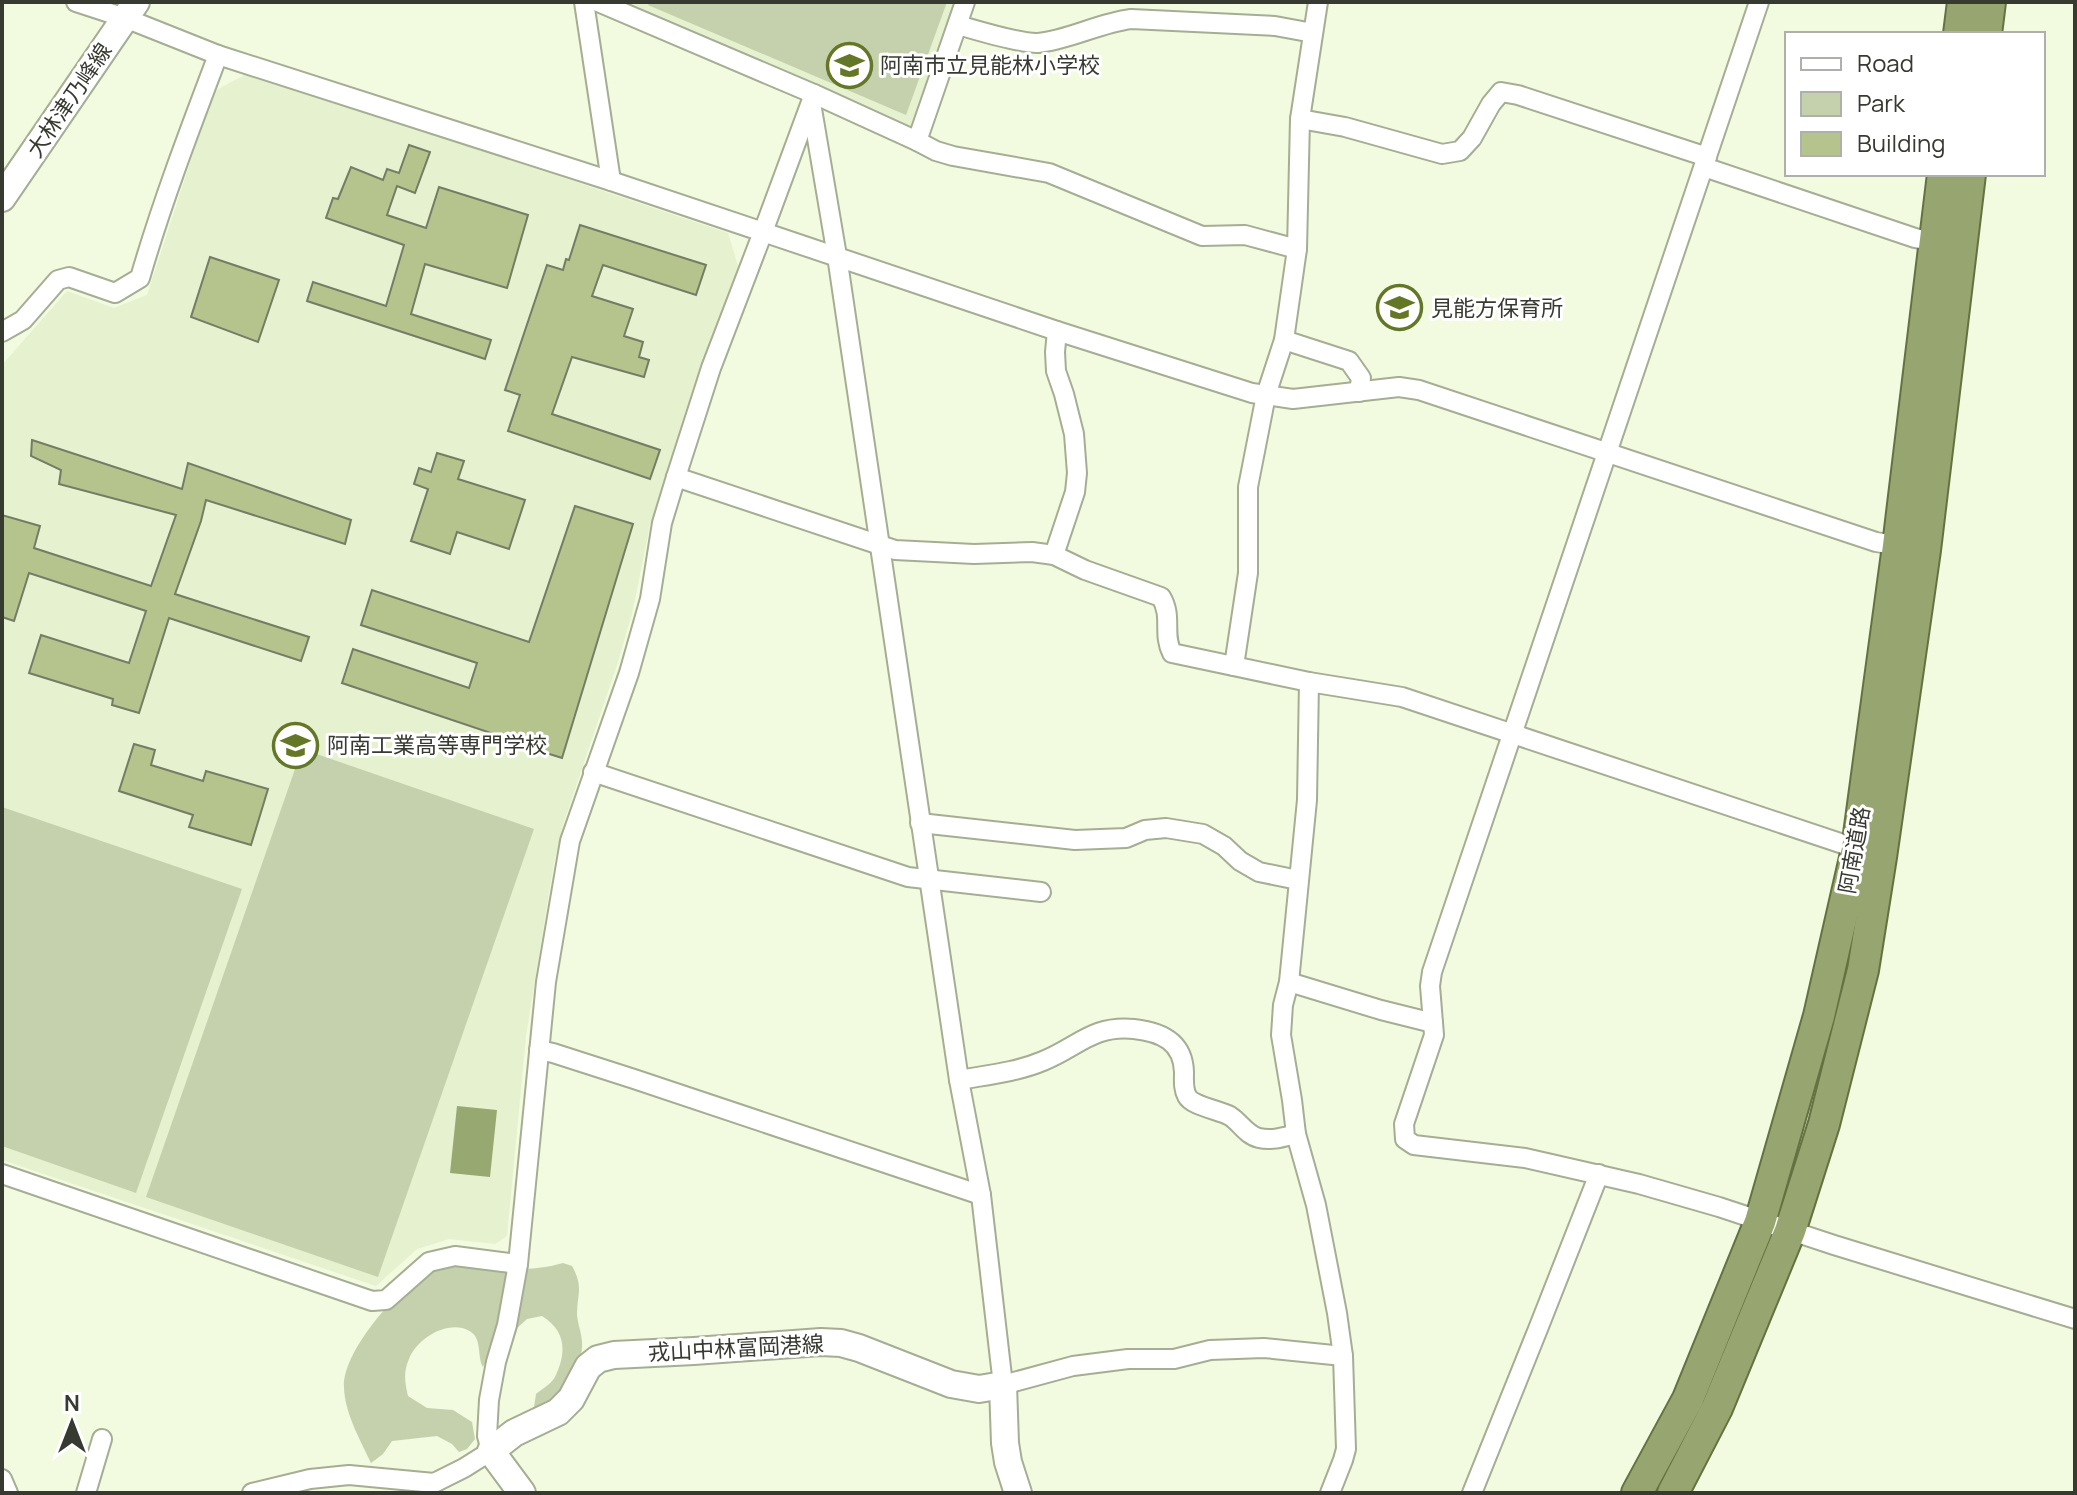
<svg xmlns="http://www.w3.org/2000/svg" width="2077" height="1495" font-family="Manrope,'Noto Sans JP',sans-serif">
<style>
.built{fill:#e6f1cf}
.green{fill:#c5d1ac}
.water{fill:#97a870}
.building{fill:#b4c48c;stroke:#757c65;stroke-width:2}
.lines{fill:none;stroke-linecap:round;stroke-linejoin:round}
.minor-casing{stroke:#a5ad94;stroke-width:22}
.secondary-casing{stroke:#a5ad94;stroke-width:30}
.trunk-casing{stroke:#647242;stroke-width:34}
.minor{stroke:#fff;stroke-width:18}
.secondary{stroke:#fff;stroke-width:26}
.trunk{stroke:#97a670;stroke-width:30}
.labels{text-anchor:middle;stroke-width:6;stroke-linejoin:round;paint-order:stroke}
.poi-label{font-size:22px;fill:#373a30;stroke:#fff;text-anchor:start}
.street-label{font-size:22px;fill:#373a30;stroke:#fff}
</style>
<rect width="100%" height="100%" fill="#f2fae0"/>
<g class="built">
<polygon points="616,2 956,2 912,128"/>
<polygon points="250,72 728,233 739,269 650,525 632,614 617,665 563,825 553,868 526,1036 507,1236 495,1244 449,1239 417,1249 376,1286 2,1160 2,365 67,291 114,308 147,295 213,92"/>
</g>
<g class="green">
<polygon points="650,2 947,2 906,115 648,5"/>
<polygon points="302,749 534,829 378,1277 146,1197"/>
<polygon points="2,807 242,889 136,1193 2,1146"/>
<path d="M563,1263L572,1266C584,1288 577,1293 577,1315C578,1326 583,1336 582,1347C582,1368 558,1397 543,1411L534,1407L536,1394C542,1389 551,1384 555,1377C567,1352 566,1331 542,1316L527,1319L489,1354L483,1367C477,1357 482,1339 471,1332C450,1318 417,1338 409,1359C403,1372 405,1383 408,1396L427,1408L453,1410L472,1422L475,1439L467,1449L459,1452L452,1444L437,1436L392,1441L383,1454L371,1463C360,1439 345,1414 344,1388C341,1351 406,1277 440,1266C454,1262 474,1267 489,1268C514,1270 539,1270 563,1263Z"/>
</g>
<polygon class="water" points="457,1106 497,1110 490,1177 450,1173"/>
<g class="building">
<polygon points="409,145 430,152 415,193 397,186 387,215 426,228 439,187 528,215 507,288 425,264 411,314 491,340 485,359 307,301 313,282 386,306 404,245 326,218 333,198 338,199 351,167 383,180 387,169 399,173"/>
<polygon points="580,225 706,265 696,295 603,265 592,296 633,309 624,336 643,342 639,357 649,360 644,377 572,357 552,414 660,450 650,479 508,431 520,395 505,390 547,265 563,270 566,259 569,260"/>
<polygon points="210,257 279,280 258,342 191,317"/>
<polygon points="32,440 182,489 188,463 351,520 345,544 206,500 201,521 175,594 309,637 301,661 169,618 139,713 112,705 113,699 29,673 41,635 129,663 146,611 29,573 14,621 2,617 2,515 40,526 34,548 151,586 176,515 59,484 61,470 31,456"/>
<polygon points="437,453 464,461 458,479 525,500 509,549 457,532 450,554 411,541 428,489 414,484 419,468 431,472"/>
<polygon points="575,506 633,524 562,758 499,738 500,736 342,683 353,649 469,688 477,663 361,625 372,590 529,642"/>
<polygon points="134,744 155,750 151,765 203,781 206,771 268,789 251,845 189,827 193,815 119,791"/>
</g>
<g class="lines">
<defs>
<g id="minor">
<polyline points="76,2 125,18 218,55 611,181 763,232 711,368 676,477 662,523 650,599 629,673 570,841 546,982 518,1264 507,1325 496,1362 489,1400 487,1436 491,1451 464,1468 434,1483 349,1475 310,1479 252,1493"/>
<polyline points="584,2 611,181"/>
<polyline points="598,2 814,94"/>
<polyline points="965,2 917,141 814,94 763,232 1057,331 1252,393 1293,399 1399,387 1419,390 1876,542 1908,547"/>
<polyline points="1759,2 1432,972 1430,986 1434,1035 1404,1124 1405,1139 1414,1145 1525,1158 1639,1184 1719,1207 1834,1245 2075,1319"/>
<path d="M958,25C976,30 1021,44 1038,43C1069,40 1099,23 1131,19L1275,26L1313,33"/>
<polyline points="811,103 837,256 959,1080 981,1195 1003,1385 1073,1366 1128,1359 1174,1359 1210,1350 1264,1348 1343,1356"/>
<polyline points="1300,119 1345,127 1442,154 1460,151 1472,138 1491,104 1501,92 1518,95 1707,157"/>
<polyline points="917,141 936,151 953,156 1049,173 1202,236 1245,235 1297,249"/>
<polyline points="1704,167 1915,238 1935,242"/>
<path d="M2,332L23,320L58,280L69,277L115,293L140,278C162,202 190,129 218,55"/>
<polyline points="1284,340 1349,361 1361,378 1359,392"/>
<path d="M676,477L895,550L974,554L1032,552L1054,555L1085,570L1161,597C1173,617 1162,633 1172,653L1309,682L1402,697L1864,851"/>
<polyline points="1054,555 1075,492 1077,473 1074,434 1064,394 1056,371 1055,352 1057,331"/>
<polyline points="1234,666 1248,573 1248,487 1266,395 1284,340 1297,249 1300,119 1318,2"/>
<polyline points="1309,682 1307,800 1289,982 1283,1005 1281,1035 1292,1100 1296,1134 1316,1205 1337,1313 1343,1356 1346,1449 1343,1460 1330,1493"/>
<polyline points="593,772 908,877 1041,892"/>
<polyline points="920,823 1075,840 1126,838 1145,830 1166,828 1203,834 1224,846 1240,861 1259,872 1298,880"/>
<polyline points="1289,982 1381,1010 1433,1023"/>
<polyline points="539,1050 553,1053 634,1079 981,1195"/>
<path d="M959,1080C987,1075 1017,1072 1043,1061C1078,1047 1092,1025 1134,1029C1162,1032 1183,1042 1184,1072C1184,1080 1183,1089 1187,1096C1192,1106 1219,1110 1230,1116C1241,1123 1246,1135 1259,1138C1272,1141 1284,1137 1296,1134"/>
<polyline points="2,1174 372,1301 386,1300 429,1262 455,1256 518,1264"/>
<polyline points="2,1479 8,1493"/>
<polyline points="86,1493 102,1439"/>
<polyline points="1472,1493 1538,1329 1599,1174"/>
</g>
<g id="secondary">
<polyline points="2,198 136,2"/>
<polyline points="522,1493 491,1451 514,1433 558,1412 571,1399 588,1367 598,1359 614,1355 694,1351 821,1342 841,1343 859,1348 951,1384 979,1389 1003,1385 1005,1443 1008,1462 1018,1493"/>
</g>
<g id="trunk">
<polyline points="1959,34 1963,2"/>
<polyline points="1986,34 1990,2"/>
<polyline points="1637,1493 1688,1399 1760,1222 1819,1016 1857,849 1898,546 1943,174"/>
<polyline points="1673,1493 1717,1408 1790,1231 1824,1124 1863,970 1881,857 1925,550 1970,174"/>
</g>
</defs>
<use href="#minor" class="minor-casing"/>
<use href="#secondary" class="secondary-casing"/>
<use href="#trunk" class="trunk-casing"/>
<use href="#minor" class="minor"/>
<use href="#secondary" class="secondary"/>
<use href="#trunk" class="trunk"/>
</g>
<defs>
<symbol id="school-ring" viewBox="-11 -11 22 22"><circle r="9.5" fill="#fff" stroke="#647727" stroke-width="1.5"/><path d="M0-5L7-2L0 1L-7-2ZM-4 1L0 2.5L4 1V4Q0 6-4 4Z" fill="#647727"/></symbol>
<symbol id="university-ring" viewBox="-11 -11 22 22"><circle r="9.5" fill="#fff" stroke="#647727" stroke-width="1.5"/><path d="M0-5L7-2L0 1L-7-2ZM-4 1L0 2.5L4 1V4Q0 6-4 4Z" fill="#647727"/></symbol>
</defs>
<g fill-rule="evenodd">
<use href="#school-ring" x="824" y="40" width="51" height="51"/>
<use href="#school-ring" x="1374" y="282" width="51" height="51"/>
<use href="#university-ring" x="270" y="720" width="51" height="51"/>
</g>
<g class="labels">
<g class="poi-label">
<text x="880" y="73">阿南市立見能林小学校</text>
<text x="1431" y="316">見能方保育所</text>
<text x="327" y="753">阿南工業高等専門学校</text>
</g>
<g class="street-label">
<text transform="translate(69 100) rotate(-56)" y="8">大林津乃峰線</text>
<text transform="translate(1854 850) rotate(-80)" y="8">阿南道路</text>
<text transform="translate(736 1348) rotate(-3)" y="8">戎山中林富岡港線</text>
</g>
</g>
<rect width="2077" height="1495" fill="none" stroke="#373a30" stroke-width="8"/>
<rect x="1785" y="32" width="260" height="144" fill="#ffffff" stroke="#afb0ac" stroke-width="2"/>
<rect x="1801" y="58" width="40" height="12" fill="#ffffff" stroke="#afb0ac" stroke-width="2"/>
<text x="1857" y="72" font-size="24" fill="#373a30">Road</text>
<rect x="1801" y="92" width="40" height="24" fill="#c5d1ac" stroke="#afb0ac" stroke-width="2"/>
<text x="1857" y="112" font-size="24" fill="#373a30">Park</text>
<rect x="1801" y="132" width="40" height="24" fill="#b4c48c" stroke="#afb0ac" stroke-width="2"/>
<text x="1857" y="152" font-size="24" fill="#373a30">Building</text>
<g transform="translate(72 1423)" stroke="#ffffff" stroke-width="6" paint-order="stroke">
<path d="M0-6L14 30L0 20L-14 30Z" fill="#373a30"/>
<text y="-12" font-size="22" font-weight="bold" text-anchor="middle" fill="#373a30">N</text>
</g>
</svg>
